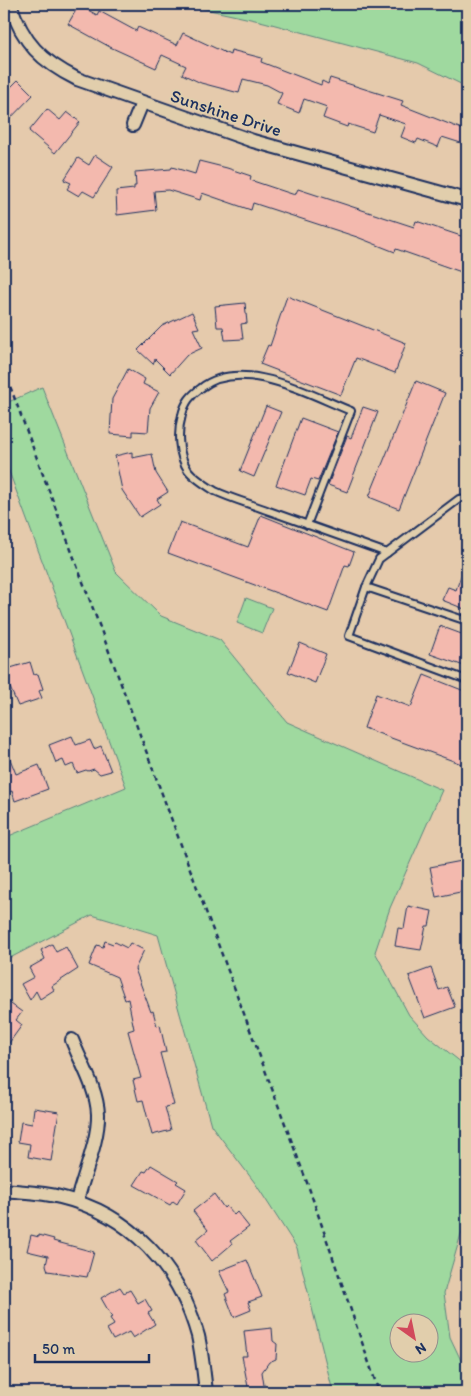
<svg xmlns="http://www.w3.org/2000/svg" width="471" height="1396" font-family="Itim,sans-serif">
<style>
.green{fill:#9fd99f;stroke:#5d847e;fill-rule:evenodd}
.building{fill:#f3b9ae;stroke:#1b2f5e}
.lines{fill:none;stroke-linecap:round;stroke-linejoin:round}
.lane-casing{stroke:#1b2f5e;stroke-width:10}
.street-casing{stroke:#1b2f5e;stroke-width:16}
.path{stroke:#1b2f5e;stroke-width:2.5;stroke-dasharray:5 4;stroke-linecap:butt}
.lane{stroke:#e1ceac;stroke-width:6}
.street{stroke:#e1ceac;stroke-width:12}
.labels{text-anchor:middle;stroke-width:4;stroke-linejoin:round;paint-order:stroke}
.street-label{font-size:18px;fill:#1b2f5e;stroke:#e1ceac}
</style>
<rect width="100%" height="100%" fill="#e5caac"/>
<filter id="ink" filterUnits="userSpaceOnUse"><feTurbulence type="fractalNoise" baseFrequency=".02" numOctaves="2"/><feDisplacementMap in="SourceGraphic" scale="10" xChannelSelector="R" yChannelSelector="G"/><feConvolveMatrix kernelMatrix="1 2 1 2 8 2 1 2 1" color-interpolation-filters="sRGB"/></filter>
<g filter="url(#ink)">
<g class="green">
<polygon points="182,4 467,4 467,87 418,63 264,22"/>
<path d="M42,387L116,572L161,616L220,640L287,722L442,790L390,908L375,952L409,1015L428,1036L467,1067V1221L461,1234L444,1293L450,1337L467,1373V1392H333L297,1248L255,1183L211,1125L158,935L92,915L12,957L4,954V838L126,787L4,458V404ZM398,1324H428V1354H398Z"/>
<polygon points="246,598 272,608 262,633 237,623"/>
</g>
<g class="building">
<polygon points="79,5 97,15 99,11 136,31 138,27 177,45 183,33 230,55 231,50 262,58 261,62 321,85 322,81 328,84 330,78 403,101 401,105 467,131 467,145 442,137 438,147 418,139 416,143 401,137 406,124 379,115 373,132 348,124 347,127 323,118 327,107 304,99 299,113 277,104 282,93 267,85 243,79 239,93 201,83 182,74 186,66 162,55 156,68 110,47 68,24"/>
<polygon points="18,80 33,95 4,125 4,94"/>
<polygon points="47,109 60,120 67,112 80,122 55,153 29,131"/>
<polygon points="95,155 113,167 94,197 83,191 79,196 67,189 71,183 64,180 78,158 89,165"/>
<polygon points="199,161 227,168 251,176 250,180 295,195 298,189 414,227 416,221 467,238 467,274 396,249 395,252 357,237 253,203 251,210 202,193 200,200 168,190 154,191 156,210 117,215 116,191 134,189 134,186 136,186 135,172 171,169 172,167 195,174"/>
<polygon points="287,296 406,343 395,373 356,358 341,395 260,364 268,345 270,346"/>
<polygon points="245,303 247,323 241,324 243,339 225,340 223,327 217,327 215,306"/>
<polygon points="192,312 199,328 193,329 202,348 187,355 170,374 155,359 153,364 138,350 162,326"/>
<polygon points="128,369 145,379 143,384 159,392 150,408 148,432 133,431 133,436 110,434 112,399"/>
<polygon points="416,381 445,393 399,509 369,497"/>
<polygon points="266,406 281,412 254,477 240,471"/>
<polygon points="363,407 378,412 347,492 328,485 347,436 351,438"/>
<polygon points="301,418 338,432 318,481 311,479 305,495 276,485"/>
<polygon points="132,452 132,458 152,454 156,473 168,492 157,499 160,504 140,517 122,490 115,456"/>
<polygon points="261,515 354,552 349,566 345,565 328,612 168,553 180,522 248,547"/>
<polygon points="466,562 467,562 467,610 442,600 448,587 456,590"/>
<polygon points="440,626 467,636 467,667 430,654"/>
<polygon points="300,643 326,654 315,683 288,672"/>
<polygon points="30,662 34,675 38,674 43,689 39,691 42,698 18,706 8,683 4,685 4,670"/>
<polygon points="424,675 467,692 467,766 364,728 376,694 411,707"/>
<polygon points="72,736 76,745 90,740 94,749 101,746 111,771 100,774 94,769 88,771 86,770 77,773 73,764 66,767 63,760 56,763 49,745"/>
<polygon points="4,744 16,774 39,765 48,789 15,801 12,791 7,793 4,783"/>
<polygon points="467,860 467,882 463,882 465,891 436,897 430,867"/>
<polygon points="408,906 432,911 429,926 426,926 421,950 395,946 398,928 404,929"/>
<polygon points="105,941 113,944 115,942 127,948 130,943 144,950 135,969 151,1012 153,1011 157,1026 160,1025 166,1052 160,1053 174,1105 165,1107 171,1130 152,1135 143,1100 138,1101 133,1080 141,1078 128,1031 134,1029 128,999 125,1000 117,977 89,965 97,945 103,947"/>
<polygon points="52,944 56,952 66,947 78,969 52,986 54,990 40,999 36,991 30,1000 21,984 34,977 29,968 45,959 41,950"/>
<polygon points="431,968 439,990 447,987 455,1007 425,1018 409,976"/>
<polygon points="4,999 22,1012 16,1020 22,1025 4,1050"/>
<polygon points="34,1108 59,1112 51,1161 28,1157 30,1144 18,1142 21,1122 32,1124"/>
<polygon points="151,1165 178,1181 176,1183 186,1189 177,1204 173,1201 170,1205 134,1185 143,1171 146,1172"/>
<polygon points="214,1194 224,1208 226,1206 234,1215 237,1212 249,1227 230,1241 232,1244 212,1261 196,1240 208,1230 193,1211"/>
<polygon points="31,1235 39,1237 39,1235 54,1239 53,1241 94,1252 87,1277 48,1271 46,1265 48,1256 27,1251"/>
<polygon points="247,1260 262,1297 248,1302 251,1310 234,1317 225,1294 229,1292 219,1271"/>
<polygon points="120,1287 124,1293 130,1290 138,1303 145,1299 152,1311 148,1313 155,1324 133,1338 129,1332 113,1340 107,1329 114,1325 110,1318 112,1317 101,1298"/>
<polygon points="272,1328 273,1341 277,1344 276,1359 269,1362 262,1372 265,1392 249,1392 242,1356 247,1356 244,1331"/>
</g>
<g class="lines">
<defs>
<g id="lane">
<polyline points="467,498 459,499 379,559 366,587 349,636 467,680"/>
<path d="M307,525L351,411C310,395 242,356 201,388C191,395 185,402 182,415C177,432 178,455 188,470C194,478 207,486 215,491C232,499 251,504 269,511C308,525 347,539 387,553"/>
<polyline points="366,587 467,621"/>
</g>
<g id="street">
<path d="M10,4C23,43 41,61 77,79L253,141L467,200"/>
<polyline points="133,125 142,103"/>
<path d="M72,1040C81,1063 97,1089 98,1114C99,1140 83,1176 77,1201"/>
<path d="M4,1190C22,1192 42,1192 60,1197C131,1214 179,1267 198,1336C202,1354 204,1374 206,1392"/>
</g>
</defs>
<use href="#lane" class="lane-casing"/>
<use href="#street" class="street-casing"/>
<polyline class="path" points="4,370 309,1188 379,1392"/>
<use href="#lane" class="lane"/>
<use href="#street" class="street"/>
</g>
</g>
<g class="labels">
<g class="street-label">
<text transform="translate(226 113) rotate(18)" y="6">Sunshine Drive</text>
</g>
</g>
<rect width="471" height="1396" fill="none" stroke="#e1ceac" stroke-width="20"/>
<rect x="10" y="10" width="451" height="1376" fill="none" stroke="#1b2f5e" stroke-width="2" filter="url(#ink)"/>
<g transform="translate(414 1338) rotate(147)"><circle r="24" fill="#e1ceac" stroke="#928e8d"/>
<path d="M0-4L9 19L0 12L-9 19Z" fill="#d1495b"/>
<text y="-8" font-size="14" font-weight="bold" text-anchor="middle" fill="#1b2f5e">N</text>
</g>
<path d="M35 1354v8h114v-8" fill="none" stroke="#1b2f5e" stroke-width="2.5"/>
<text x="42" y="1354" font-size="15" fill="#1b2f5e" stroke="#e1ceac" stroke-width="4" paint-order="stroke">50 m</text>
</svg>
